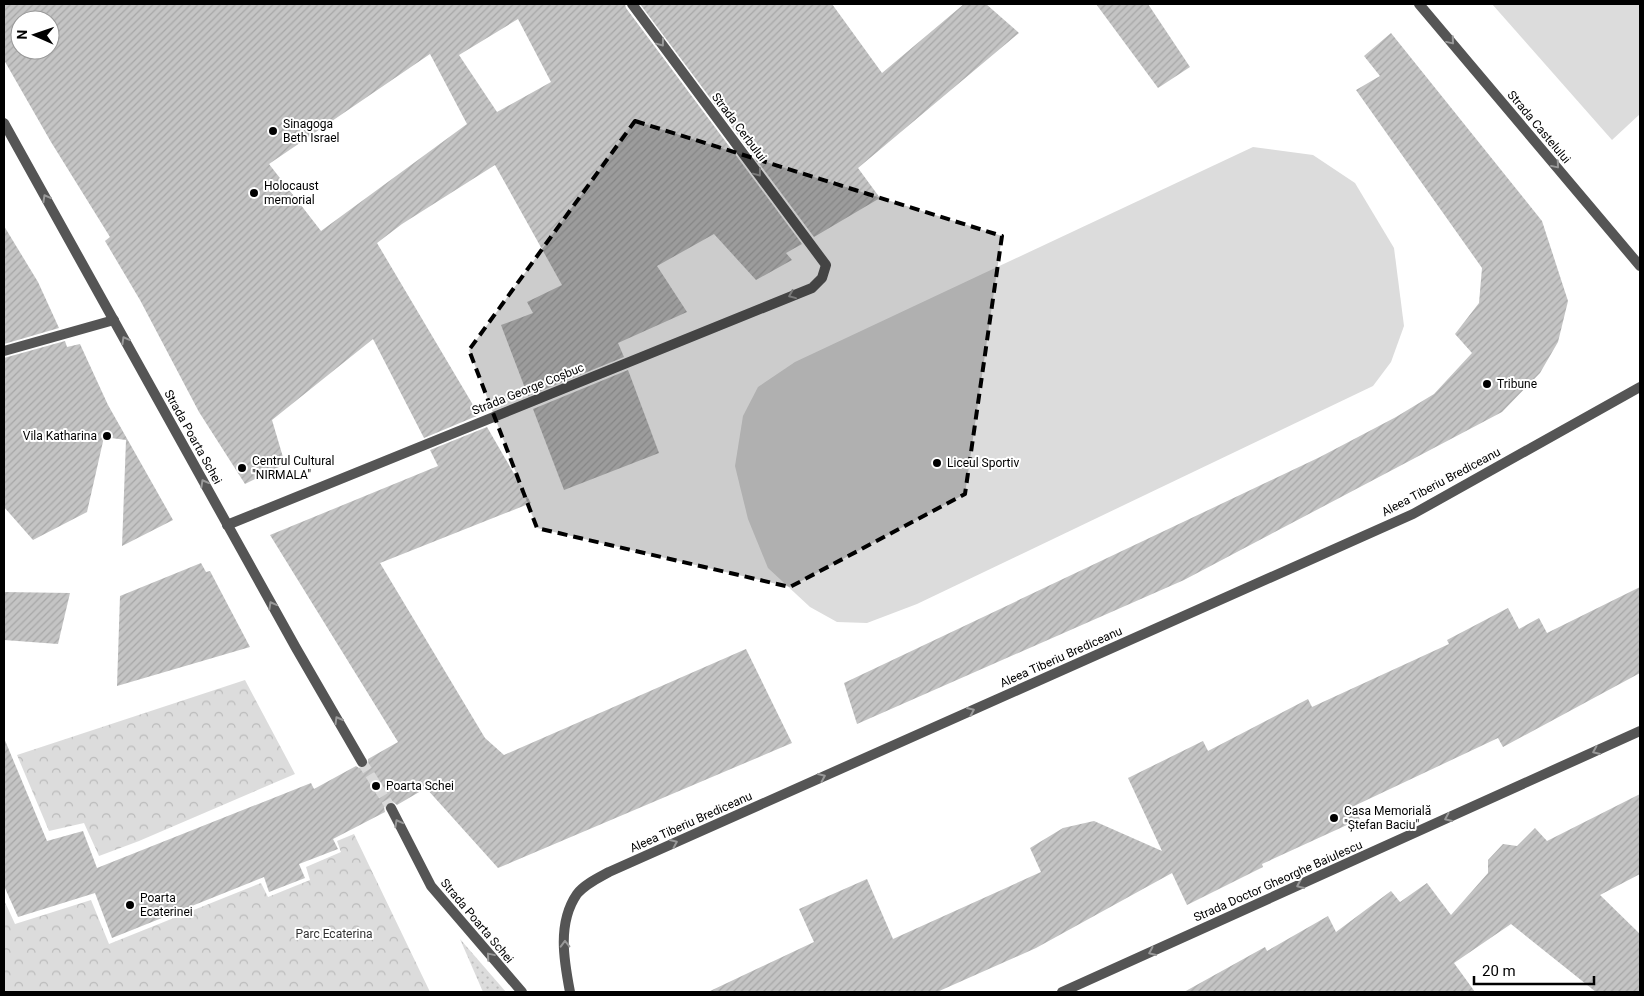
<svg xmlns="http://www.w3.org/2000/svg" width="1644" height="996" font-family="Roboto,sans-serif">
<style>
.grass{fill:#dcdcdc}
.forest{fill:url(#forest-crowns)}
.garden{fill:url(#garden-dots)}
.building{fill:url(#building-hatch);fill-rule:evenodd}
.lines{fill:none;stroke-linecap:round;stroke-linejoin:round}
.tertiary-tunnel{stroke:#d9d9d9;stroke-width:10;stroke-dasharray:10 5;stroke-linecap:butt}
.pedestrian{stroke:#555;stroke-width:10}
.minor{stroke:#555;stroke-width:10}
.tertiary{stroke:#555;stroke-width:10}
.oneway{stroke:#999}
.marked{fill:#000;fill-opacity:0.2;stroke:#000;stroke-width:4;stroke-dasharray:10 6;stroke-linejoin:round}
.poi-dot{fill:#000;stroke:#fff;stroke-width:2}
.labels{text-anchor:middle;stroke-width:4;stroke-linejoin:round;paint-order:stroke}
.poi-label{font-size:12px;fill:#000;stroke:#fff;text-anchor:start}
.street-label{font-size:12px;fill:#000;stroke:#fff}
.park-label{font-size:12px;fill:#333;stroke:#fff}
</style>
<defs>
<pattern id="forest-crowns" width="20" height="18" patternUnits="userSpaceOnUse" patternTransform="scale(1.25)"><rect width="20" height="18" fill="#dcdcdc"/><path d="M2 6a3 3 0 1 1 6 0M12 15a3 3 0 1 1 6 0" fill="none" stroke="#bbb"/></pattern>
<pattern id="garden-dots" width="8" height="8" patternUnits="userSpaceOnUse" patternTransform="scale(1.25)"><rect width="8" height="8" fill="#dcdcdc"/><path d="M2 2h.1M6 6h.1" fill="none" stroke="#bbb" stroke-width="1.8" stroke-linecap="round"/></pattern>
<pattern id="building-hatch" width="6" height="6" patternUnits="userSpaceOnUse" patternTransform="scale(1.25)"><rect width="6" height="6" fill="#c4c4c4"/><path d="M-1 1l2-2M0 6l6-6M5 7l2-2" fill="none" stroke="#a7a7a7"/></pattern>
</defs>
<rect width="100%" height="100%" fill="#fff"/>
<g class="grass">
<polygon points="1492,4 1640,4 1640,114 1612,140"/>
<polygon points="1253,147 1313,155 1355,183 1394,248 1404,326 1391,362 1373,386 917,604 867,623 837,622 810,607 768,568 748,519 735,466 743,416 758,387 795,362"/>
</g>
<g class="forest">
<polygon points="245,680 295,774 139,841 99,856 84,823 49,831 17,755"/>
<polygon points="354,834 430,992 4,992 4,900 15,924 91,900 109,944 261,883 268,897 310,880 306,867 341,852 337,841"/>
</g>
<polygon class="garden" points="460,939 506,992 483,992"/>
<g class="building">
<path d="M4,4H625L626,8L802,244L786,253L792,260L756,280L714,234L657,266L687,312L618,343L624,357L528,396L501,325L533,313L527,302L562,285L495,165L402,224L377,243L479,415L424,438L373,339L272,420L285,464L245,484L199,412L140,300L105,241L110,237L51,142L4,60ZM518,19L551,82L497,112L459,55ZM20,20H50V50H20ZM430,54L467,124L321,231L269,164Z"/>
<polygon points="640,4 832,4 882,73 964,4 986,4 1019,33 858,168 880,198 814,237"/>
<polygon points="1096,4 1148,4 1190,67 1158,88"/>
<polygon points="1391,33 1542,221 1568,301 1558,342 1540,373 1502,412 1184,580 857,724 844,683 1320,457 1396,417 1434,394 1472,353 1455,334 1479,303 1482,268 1356,90 1380,76 1364,56"/>
<polygon points="4,226 38,282 59,328 4,344"/>
<polygon points="65,341 67,347 80,344 108,405 173,520 122,546 126,440 104,437 87,512 33,540 4,507 4,358"/>
<polygon points="628,370 659,453 564,490 533,409"/>
<polygon points="487,427 531,503 380,563 485,738 504,755 746,649 792,743 498,868 426,788 397,805 392,801 387,802 384,807 385,812 333,839 338,849 299,864 305,878 269,892 264,877 112,938 95,893 18,917 4,886 4,738 47,841 83,831 97,868 311,783 314,789 356,766 359,768 365,768 368,765 368,759 398,742 270,535 438,466 430,450"/>
<polygon points="201,563 206,572 210,571 250,647 117,686 120,596"/>
<polygon points="1640,587 1640,673 1503,747 1498,738 1354,806 1360,819 1262,864 1263,867 1187,905 1172,873 1036,948 937,992 708,992 814,942 799,909 867,879 893,939 1041,872 1030,848 1063,828 1094,821 1162,851 1128,778 1203,741 1208,751 1308,699 1312,707 1449,644 1447,640 1508,608 1519,629 1539,618 1547,633"/>
<polygon points="4,592 70,593 58,644 4,640"/>
<polygon points="1640,794 1640,874 1600,895 1640,934 1640,992 1596,992 1511,924 1454,963 1475,992 1184,992 1265,947 1267,951 1328,916 1336,932 1391,891 1400,902 1427,883 1451,915 1488,873 1488,860 1503,844 1517,846 1535,828 1547,841"/>
</g>
<g class="lines">
<polyline class="tertiary-tunnel" points="362,762 391,808"/>
<polyline class="pedestrian" points="4,351 114,320"/>
<g class="minor">
<polyline points="1419,4 1640,266"/>
<polyline points="227,525 812,288 822,278 826,265 632,4"/>
<path d="M570,992C564,961 557,923 577,894C585,884 598,878 609,872L1413,514L1640,387"/>
<polyline points="1062,992 1640,731"/>
</g>
<g class="tertiary">
<polyline points="4,123 296,648 362,762"/>
<polyline points="391,808 431,886 522,992"/>
</g>
</g>
<defs><path id="oneway-chevron" d="M-2-3.5L2.5 0L-2 3.5" fill="none" stroke-width="1.6" stroke-linecap="round" stroke-linejoin="round" transform="scale(1.25)"/></defs>
<g class="oneway">
<use href="#oneway-chevron" transform="translate(1451 41) rotate(50)"/>
<use href="#oneway-chevron" transform="translate(661 43) rotate(53)"/>
<use href="#oneway-chevron" transform="translate(1556 165) rotate(50)"/>
<use href="#oneway-chevron" transform="translate(758 173) rotate(53)"/>
<use href="#oneway-chevron" transform="translate(46 198) rotate(-119)"/>
<use href="#oneway-chevron" transform="translate(792 295) rotate(158)"/>
<use href="#oneway-chevron" transform="translate(125 340) rotate(-119)"/>
<use href="#oneway-chevron" transform="translate(204 483) rotate(-119)"/>
<use href="#oneway-chevron" transform="translate(272 605) rotate(-119)"/>
<use href="#oneway-chevron" transform="translate(971 711) rotate(-24)"/>
<use href="#oneway-chevron" transform="translate(338 720) rotate(-120)"/>
<use href="#oneway-chevron" transform="translate(1596 751) rotate(156)"/>
<use href="#oneway-chevron" transform="translate(822 777) rotate(-24)"/>
<use href="#oneway-chevron" transform="translate(1448 818) rotate(156)"/>
<use href="#oneway-chevron" transform="translate(398 823) rotate(-118)"/>
<use href="#oneway-chevron" transform="translate(674 843) rotate(-24)"/>
<use href="#oneway-chevron" transform="translate(1300 885) rotate(156)"/>
<use href="#oneway-chevron" transform="translate(565 944) rotate(-91)"/>
<use href="#oneway-chevron" transform="translate(1152 952) rotate(156)"/>
<use href="#oneway-chevron" transform="translate(490 956) rotate(-130)"/>
</g>
<path class="marked" d="M635,121L1002,236L965,494L790,587L537,528L469,350Z"/>
<g class="poi-dot">
<circle cx="273" cy="131" r="5"/>
<circle cx="254" cy="193" r="5"/>
<circle cx="1487" cy="384" r="5"/>
<circle cx="107" cy="436" r="5"/>
<circle cx="937" cy="463" r="5"/>
<circle cx="242" cy="468" r="5"/>
<circle cx="376" cy="786" r="5"/>
<circle cx="1334" cy="818" r="5"/>
<circle cx="130" cy="905" r="5"/>
</g>
<g class="labels">
<g class="poi-label">
<text x="283" y="128">Sinagoga<tspan x="283" dy="14">Beth Israel</tspan></text>
<text x="264" y="190">Holocaust<tspan x="264" dy="14">memorial</tspan></text>
<text x="1497" y="388">Tribune</text>
<text x="97" y="440" text-anchor="end">Vila Katharina</text>
<text x="252" y="465">Centrul Cultural<tspan x="252" dy="14">"NIRMALA"</tspan></text>
<text x="947" y="467">Liceul Sportiv</text>
<text x="386" y="790">Poarta Schei</text>
<text x="1344" y="815">Casa Memorială<tspan x="1344" dy="14">"Ștefan Baciu"</tspan></text>
<text x="140" y="902">Poarta<tspan x="140" dy="14">Ecaterinei</tspan></text>
</g>
<g class="street-label">
<text transform="translate(739 127) rotate(53)" y="4">Strada Cerbului</text>
<text transform="translate(1539 127) rotate(50)" y="4">Strada Castelului</text>
<text transform="translate(528 389) rotate(-22)" y="4">Strada George Coșbuc</text>
<text transform="translate(193 437) rotate(61)" y="4">Strada Poarta Schei</text>
<text transform="translate(1441 482) rotate(-28)" y="4">Aleea Tiberiu Brediceanu</text>
<text transform="translate(1061 657) rotate(-24)" y="4">Aleea Tiberiu Brediceanu</text>
<text transform="translate(691 822) rotate(-24)" y="4">Aleea Tiberiu Brediceanu</text>
<text transform="translate(1278 881) rotate(-24)" y="4">Strada Doctor Gheorghe Baiulescu</text>
<text transform="translate(477 921) rotate(50)" y="4">Strada Poarta Schei</text>
</g>
<g class="park-label">
<text x="334" y="938">Parc Ecaterina</text>
</g>
</g>
<rect width="1644" height="996" fill="none" stroke="#000000" stroke-width="10"/>
<g transform="translate(35 35) rotate(272)"><circle r="24" fill="#ffffff" stroke="#999999"/>
<path d="M0-4L9 19L0 12L-9 19Z" fill="#000000"/>
<text y="-8" font-size="14" font-weight="bold" text-anchor="middle" fill="#000000">N</text>
</g>
<path d="M1474 976v8h120v-8" fill="none" stroke="#000000" stroke-width="2.5"/>
<text x="1482" y="976" font-size="15" fill="#000000" stroke="#ffffff" stroke-width="4" paint-order="stroke">20 m</text>
</svg>
